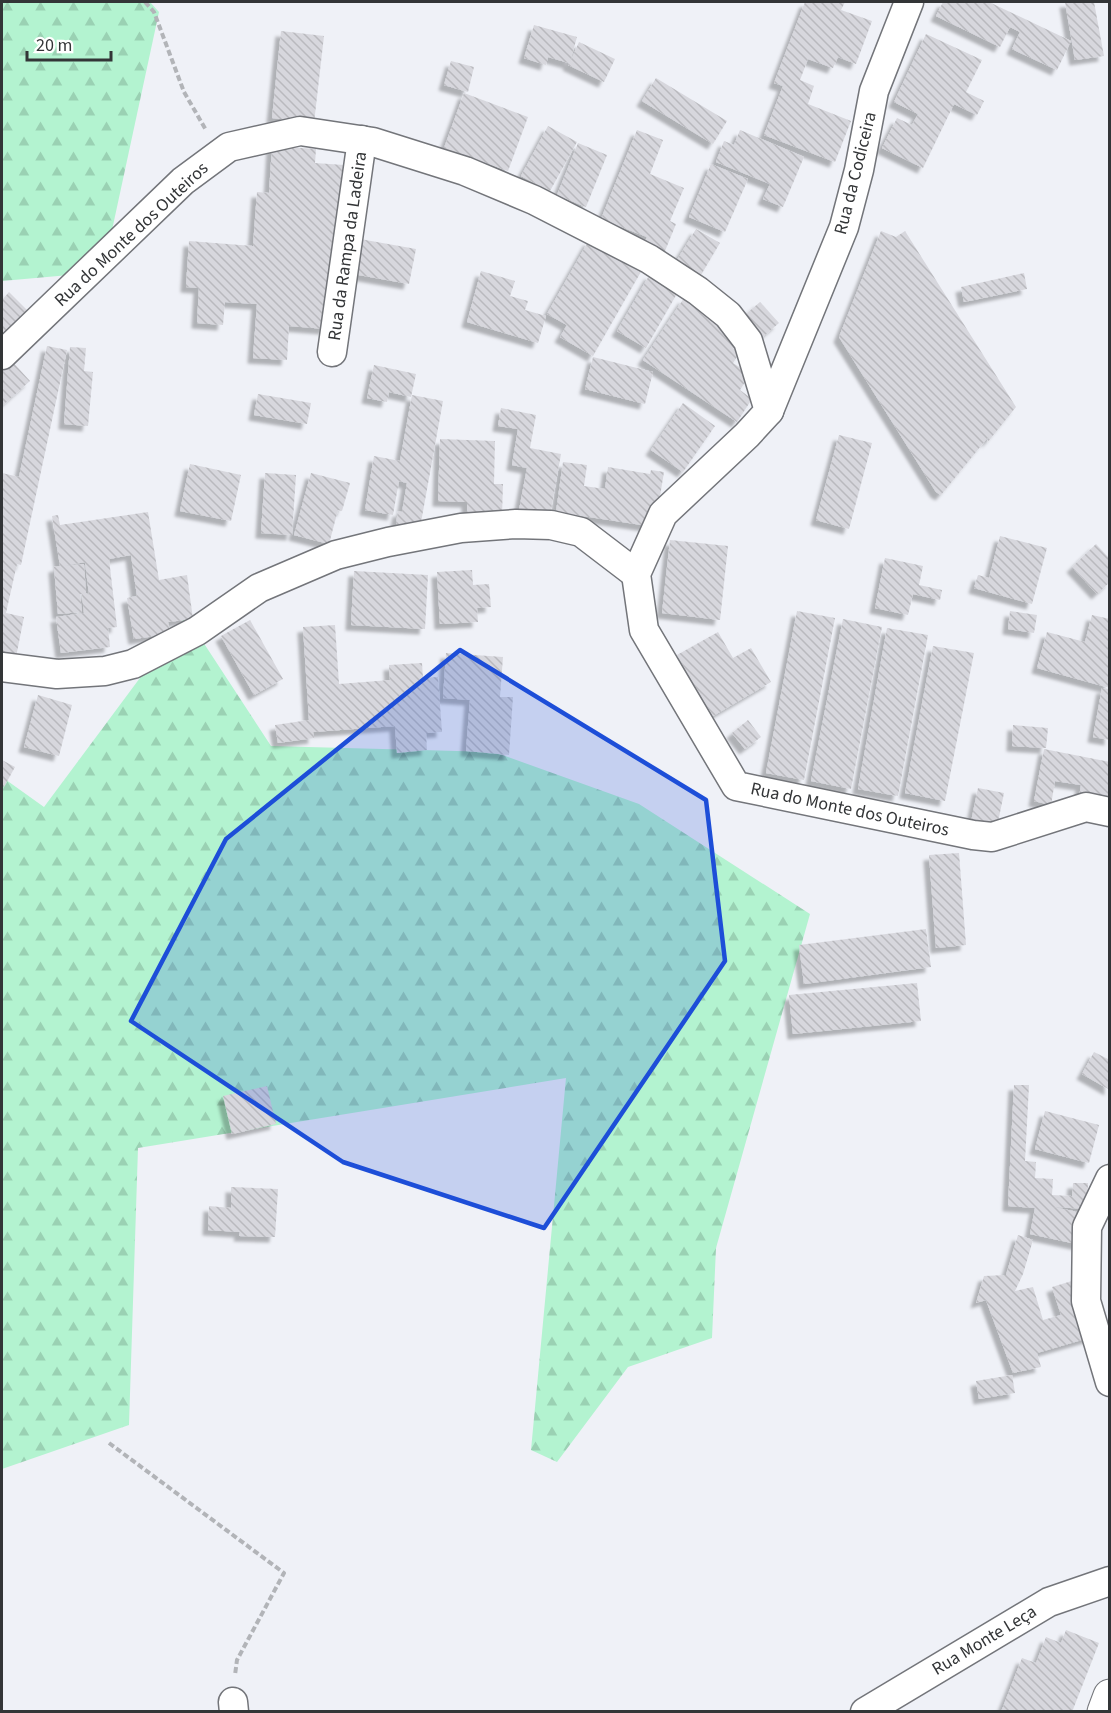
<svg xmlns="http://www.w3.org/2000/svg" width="1111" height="1713" font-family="'Source Sans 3',sans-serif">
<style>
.forest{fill:url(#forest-firs)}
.building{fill:url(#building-back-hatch);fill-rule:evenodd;filter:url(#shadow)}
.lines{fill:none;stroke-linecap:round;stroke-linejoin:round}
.minor-casing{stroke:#73757a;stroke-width:31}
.tertiary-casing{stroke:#73757a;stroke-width:35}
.path{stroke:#b2b4b8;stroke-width:4;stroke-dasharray:6 3;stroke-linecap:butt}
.minor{stroke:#fff;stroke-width:28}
.tertiary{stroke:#fff;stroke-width:33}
.marked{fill:#1d4ed8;fill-opacity:0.2;stroke:#1d4ed8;stroke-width:4.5;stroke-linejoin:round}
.labels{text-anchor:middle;stroke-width:6;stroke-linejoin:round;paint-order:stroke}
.street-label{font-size:18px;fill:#333537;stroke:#fff}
</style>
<defs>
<pattern id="forest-firs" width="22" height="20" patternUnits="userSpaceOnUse" patternTransform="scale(1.5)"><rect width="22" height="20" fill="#b3f3d0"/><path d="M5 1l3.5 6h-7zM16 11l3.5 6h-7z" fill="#9ad1b3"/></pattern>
<pattern id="building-back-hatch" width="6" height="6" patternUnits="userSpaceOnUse" patternTransform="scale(1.5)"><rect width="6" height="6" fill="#d7d7dd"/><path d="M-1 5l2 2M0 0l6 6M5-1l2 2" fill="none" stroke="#b9b9be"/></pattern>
<filter id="shadow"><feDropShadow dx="-5.5" dy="5.5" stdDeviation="1.5" flood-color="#0004"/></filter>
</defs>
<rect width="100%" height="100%" fill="#eff1f7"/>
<g class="forest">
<polygon points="2,2 150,2 159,12 103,272 2,281"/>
<polygon points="186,616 271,746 494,752 639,804 810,914 716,1248 712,1338 628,1367 557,1462 531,1450 566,1078 138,1148 129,1425 2,1469 2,777 44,807"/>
</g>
<g class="building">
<polygon points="805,2 845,2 841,10 872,21 856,64 838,57 833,68 808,59 800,80 814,86 808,104 851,121 835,162 764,135 783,86 774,83"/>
<polygon points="943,2 989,2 1071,41 1057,70 1012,49 1020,32 1010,27 1000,47 936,16"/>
<polygon points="1065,2 1094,2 1104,56 1075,60"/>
<polygon points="534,25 577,37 570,62 579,42 615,59 604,82 568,65 569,63 548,57 546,65 524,58"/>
<polygon points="281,31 324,36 314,123 272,118"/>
<polygon points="926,34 982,60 966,92 984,101 977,115 954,104 923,168 882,148 897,118 912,125 918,114 894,102"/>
<polygon points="451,61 474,67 468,92 444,85"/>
<polygon points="656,78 727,121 713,144 642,101"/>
<polygon points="464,93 528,117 508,171 444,148"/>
<polygon points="548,126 577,142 550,191 521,176"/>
<polygon points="637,130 663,140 650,174 684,188 670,221 676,224 663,256 642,248 647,237 601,219"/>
<polygon points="740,130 804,157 783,207 763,199 770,184 716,162 724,141 734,145"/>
<polygon points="578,143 607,155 586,207 557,195"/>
<polygon points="272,146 316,149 315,163 344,165 337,252 326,329 289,326 287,360 253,358 257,304 225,302 223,325 197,323 199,288 186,287 189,241 253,246 257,192 269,193"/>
<polygon points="711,164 748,179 725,232 689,217"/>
<polygon points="696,229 720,243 698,280 674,265"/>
<polygon points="881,231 896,237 905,231 1016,407 987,443 989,436 941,495 936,492 839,337"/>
<polygon points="360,239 416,249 409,284 353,274"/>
<polygon points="589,240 642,270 593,356 560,337 567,325 547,314"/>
<polygon points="481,271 515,281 510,296 528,301 525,310 546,316 538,343 467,322"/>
<polygon points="1024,273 1027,289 964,302 961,287"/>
<polygon points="650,274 679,290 646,348 617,331"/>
<polygon points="9,292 29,312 2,341 2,300"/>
<polygon points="684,298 748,340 733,363 750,374 740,390 752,399 737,422 643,360"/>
<polygon points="760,302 779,323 758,341 739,320"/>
<polygon points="47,346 67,350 21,565 17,564 6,613 24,617 16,657 2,654 2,473 19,477"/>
<polygon points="70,347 86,348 84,371 93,372 88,426 64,424"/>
<polygon points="593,357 653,372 645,404 585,389"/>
<polygon points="10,359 30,381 2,406 2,366"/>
<polygon points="374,365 416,374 411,397 389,392 387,402 367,398"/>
<polygon points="258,394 311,403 307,424 254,415"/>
<polygon points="412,395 443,401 420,528 396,524 398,511 402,512 407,483 399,481 393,515 365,510 374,456 400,461"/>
<polygon points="683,403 715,426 683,472 651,450"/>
<polygon points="501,408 536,415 530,448 561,454 550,516 519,510 527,468 512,465 518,429 498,426"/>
<polygon points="839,435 872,443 849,529 816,520"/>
<polygon points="440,439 495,441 494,484 503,484 502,516 467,515 467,502 438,501"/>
<polygon points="563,462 587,465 584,486 605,489 608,467 650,474 651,470 664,472 655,527 556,512"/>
<polygon points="190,464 241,475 231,521 180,511"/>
<polygon points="265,473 296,475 292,535 261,533"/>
<polygon points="311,473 350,483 342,511 338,510 329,544 294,535"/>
<path d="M148,512L159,580L187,575L193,619L168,622L170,634L134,639L127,598L137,596L131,555L109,559L117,627L108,628L110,647L61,653L56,617L84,613L82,594H80L82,612L58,614L54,567L60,566L52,516L58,515L60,525ZM85,562L89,595L86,593L84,564L64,566Z"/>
<polygon points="1000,536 1047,548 1032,604 974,588 978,575 989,578"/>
<polygon points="670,540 728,546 720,620 662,613"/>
<polygon points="1096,544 1110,559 1110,582 1097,594 1072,567"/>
<polygon points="885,558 923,566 919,585 942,590 940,600 913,594 908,615 875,608"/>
<polygon points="472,570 473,585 489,584 491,607 477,608 478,622 440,624 437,572"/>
<polygon points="354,571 428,575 425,629 351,625"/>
<polygon points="797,611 835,618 804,780 766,773"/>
<polygon points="1010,611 1037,615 1034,633 1008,629"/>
<polygon points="1092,615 1110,619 1110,688 1037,668 1047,632 1085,642"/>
<polygon points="843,619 882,627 851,789 811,781"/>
<polygon points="250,620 283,679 254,695 221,636"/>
<polygon points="335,625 339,684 390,680 389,665 422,663 423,678 438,677 442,732 426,733 427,750 397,753 395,726 313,732 314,738 278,743 275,725 309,720 303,627"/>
<polygon points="887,628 928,635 898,796 858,789"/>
<polygon points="718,632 733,658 751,648 771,682 713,716 677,655"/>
<polygon points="933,646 974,653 945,801 905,793"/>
<polygon points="446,653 503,657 500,697 513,697 509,755 466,751 470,700 443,698"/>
<polygon points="1102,688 1110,689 1110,740 1093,737"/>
<polygon points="38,695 72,705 59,756 24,747"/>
<polygon points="748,720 761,737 745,749 732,733"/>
<polygon points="1013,725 1048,728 1046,748 1012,746"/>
<polygon points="1044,749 1110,762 1110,803 1079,797 1081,785 1055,781 1051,805 1034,801"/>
<polygon points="2,760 15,767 4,787 2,785"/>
<polygon points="978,788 1004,793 997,827 971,822"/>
<polygon points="959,853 966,945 936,948 929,855"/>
<polygon points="926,929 931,967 804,984 799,945"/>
<polygon points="917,983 921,1021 793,1034 789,995"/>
<polygon points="1094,1052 1110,1060 1110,1090 1082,1074"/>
<polygon points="1014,1085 1029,1085 1025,1161 1036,1162 1035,1178 1053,1179 1052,1195 1072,1196 1073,1183 1088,1183 1087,1209 1053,1207 1088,1214 1081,1245 1030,1234 1035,1208 1008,1206"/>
<polygon points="267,1086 276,1124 232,1134 223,1096"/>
<polygon points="1045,1111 1099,1125 1089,1163 1035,1149"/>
<polygon points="231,1187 278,1189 275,1237 239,1236 240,1232 208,1230 209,1206 231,1208"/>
<polygon points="1018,1235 1033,1240 1023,1274 1015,1291 1033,1287 1043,1320 1061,1315 1052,1287 1075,1280 1092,1337 1037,1353 1041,1367 1013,1373 986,1300 976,1303 984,1276 1006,1275"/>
<polygon points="1012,1375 1015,1393 979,1399 976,1381"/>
<polygon points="1066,1630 1099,1643 1072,1712 1001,1712 1022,1658 1036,1663 1046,1637 1061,1643"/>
</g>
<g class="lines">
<defs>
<g id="minor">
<polyline points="332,352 362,140"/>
<polyline points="2,355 183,181 229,147 300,131 373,142 465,171 534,200 649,259 698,291 728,315 748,341 769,411 747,435 663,514 636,574 644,630 736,786 973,835 992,837 1086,807 1110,812"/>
<polyline points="769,411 844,227 859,170 874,91 909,2"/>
<polyline points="2,667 57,674 105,671 133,664 197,631 259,588 336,555 388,542 461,528 516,524 551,525 581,532 636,574"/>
<polyline points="1110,1179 1087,1227 1086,1301 1110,1382"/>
<polyline points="233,1702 234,1712"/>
<polyline points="865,1712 1049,1602 1110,1581"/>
</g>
<polyline id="tertiary" points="1104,1712 1110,1696"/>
</defs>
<use href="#minor" class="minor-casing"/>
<use href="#tertiary" class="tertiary-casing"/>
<g class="path">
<polyline points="145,2 154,12 184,92 206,130"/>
<polyline points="109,1443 284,1573 237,1660 235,1675"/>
</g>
<use href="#minor" class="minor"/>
<use href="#tertiary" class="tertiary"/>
</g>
<path class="marked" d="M460,650L706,800L725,961L544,1228L343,1162L131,1021L226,839Z"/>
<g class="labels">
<g class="street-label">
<text transform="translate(855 173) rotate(-76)" y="6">Rua da Codiceira</text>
<text transform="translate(131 234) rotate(-43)" y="6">Rua do Monte dos Outeiros</text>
<text transform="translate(347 246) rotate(-82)" y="6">Rua da Rampa da Ladeira</text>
<text transform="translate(850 809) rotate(12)" y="6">Rua do Monte dos Outeiros</text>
<text transform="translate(984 1640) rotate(-31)" y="6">Rua Monte Leça</text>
</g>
</g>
<rect width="1111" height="1713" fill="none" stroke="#333537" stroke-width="6"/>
<path d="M27 51v9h84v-9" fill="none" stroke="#333537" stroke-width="3"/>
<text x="36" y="51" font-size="18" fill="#333537" stroke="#ffffff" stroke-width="4.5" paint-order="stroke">20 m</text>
</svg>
